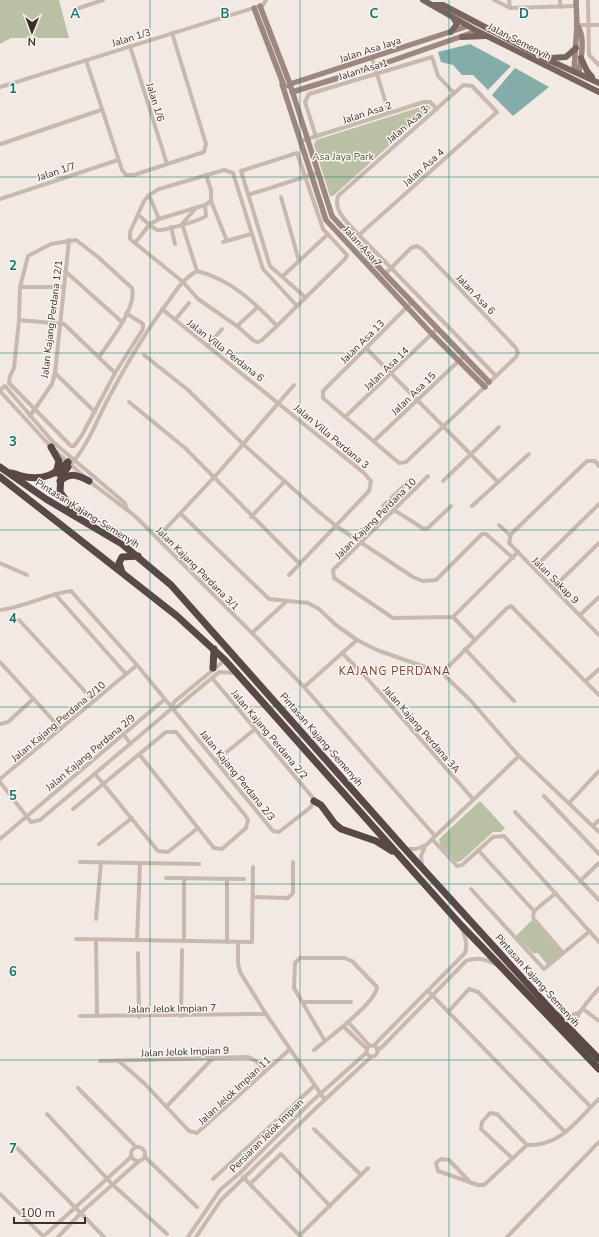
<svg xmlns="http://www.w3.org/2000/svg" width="599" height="1237" font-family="'Nunito Sans',sans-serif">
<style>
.green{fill:#bac0a4}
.water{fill:#84ada9}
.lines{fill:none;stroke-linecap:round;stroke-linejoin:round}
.street{stroke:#c9b8af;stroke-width:4}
.secondary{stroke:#9d8781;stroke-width:5.5}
.primary{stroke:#79655f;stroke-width:6}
.highway{stroke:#594845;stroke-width:7}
.grid{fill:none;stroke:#0f766e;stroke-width:1;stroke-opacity:0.55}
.labels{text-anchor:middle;stroke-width:3;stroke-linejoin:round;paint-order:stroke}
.street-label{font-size:10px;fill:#392f2d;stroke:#faf4ef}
.park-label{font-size:10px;fill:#4d5533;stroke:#faf4ef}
.neighbourhood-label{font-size:11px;letter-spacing:1px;fill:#81372d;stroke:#faf4ef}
.grid-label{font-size:13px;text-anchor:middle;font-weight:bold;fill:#0f766e;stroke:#faf4ef;stroke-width:3;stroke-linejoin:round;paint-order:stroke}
</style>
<rect width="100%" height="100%" fill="#f2e9e3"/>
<g class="green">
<polygon points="0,0 59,0 69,38 11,38 0,44"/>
<polygon points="427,105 431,108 333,196 330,196 314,145 316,140"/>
<polygon points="480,801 505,828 501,832 493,832 461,861 456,862 440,845 439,839"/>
<polygon points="532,920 562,952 548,966 538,953 533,953 516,936"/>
</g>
<g class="water">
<polygon points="470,44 511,66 488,90 473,75 462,75 453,65 441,62 438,52"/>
<polygon points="515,68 549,87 513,116 492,95"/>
</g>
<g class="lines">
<g class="street">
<polyline points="494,0 510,8 576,6"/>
<polyline points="509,0 510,8"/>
<polyline points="560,0 560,7"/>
<polyline points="588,0 589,55 599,65"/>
<polyline points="79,8 103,0"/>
<polyline points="577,25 599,25"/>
<polyline points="130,46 167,164"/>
<polyline points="372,58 389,113"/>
<polyline points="86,60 122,170 126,175 134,175 204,152 206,144 172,33"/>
<polyline points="0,87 260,6 263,5 266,0"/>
<polyline points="316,137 305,102 309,94 432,57 438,76 454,93"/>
<polyline points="301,141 424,102 430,102 437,109"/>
<polyline points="1,144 101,110"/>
<polyline points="149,195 159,219"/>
<polyline points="248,195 317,173"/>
<polyline points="281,197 299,261"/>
<polyline points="0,199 118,160"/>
<polyline points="211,201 227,241"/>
<polyline points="195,209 182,224 197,271"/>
<path d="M138,215C144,219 151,228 158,230C164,231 201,220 206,216L205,205"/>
<polyline points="171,227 175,244"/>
<path d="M359,235L497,112L472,86L464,85L460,88L338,196C333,212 349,224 359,235L496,376"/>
<polyline points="223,242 251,234"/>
<polyline points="135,243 150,224 159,219 205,205 211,201 211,190 206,175"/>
<polyline points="65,271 121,321"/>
<polyline points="385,274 411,248 417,246 422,249 516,348 518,353 516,357 406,462 399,463 323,398 323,391 412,302"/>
<polyline points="283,276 328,234"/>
<polyline points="20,287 63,287"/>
<polyline points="297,306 345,259 347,255 323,229 297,153 241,171 270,266 305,297"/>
<polyline points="162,309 364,473 371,481 369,491 289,575"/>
<polyline points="19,320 64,324 115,373"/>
<polyline points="175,320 189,303"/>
<polyline points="237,326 258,307"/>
<polyline points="207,346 222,329"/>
<polyline points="366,348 498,482"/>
<polyline points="144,355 188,390 243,444 318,511 336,526 413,577 423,581 436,580 482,534 486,534 513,558"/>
<path d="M99,357C110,341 137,308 132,288L98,257L76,240L51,244L28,256L20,287L19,320L14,368L10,376L9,383L71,446H74L82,435L115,373L143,329V324L126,313"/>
<polyline points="55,373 95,412"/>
<polyline points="0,390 5,386 53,442 125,503 127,510"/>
<polyline points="0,391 51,447 89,481 135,516 257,638 304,687 435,836"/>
<polyline points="129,402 185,448 300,564"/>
<polyline points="30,416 52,384 55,373 69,240"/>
<polyline points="345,417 437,329"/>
<polyline points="374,441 464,356"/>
<path d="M71,464C87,447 96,422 107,401C125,367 144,333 168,302C176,290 184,278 197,271C230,279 254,302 277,326L297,306L263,269L233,173L224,170L159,189L149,195L144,201L130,232V239L183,282L198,299L237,326L254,341L258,342L262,340L277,326"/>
<polyline points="599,466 595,461 587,461 511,534 509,543 599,635"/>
<polyline points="428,476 333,570 334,578 393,618 453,617 518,552"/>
<polyline points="443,481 499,427"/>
<polyline points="472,506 529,454"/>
<polyline points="394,510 424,529 428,528 451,506"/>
<polyline points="391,513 383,506 409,481"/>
<polyline points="181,514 269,599 308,603 319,609 336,625 357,640 377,650 442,673 470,700 519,756 599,832"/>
<polyline points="251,517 285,481"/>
<polyline points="499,525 510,535"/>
<polyline points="157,538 219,472 294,385"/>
<polyline points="0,563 27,575"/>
<polyline points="534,568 599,504"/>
<polyline points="553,588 599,543"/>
<polyline points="55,594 126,674"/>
<path d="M0,610C25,607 47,594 71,591L137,665L273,831L279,832L311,807L314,799L212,678"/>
<polyline points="580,615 599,597"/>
<polyline points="453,617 474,639"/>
<polyline points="19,620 93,700"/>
<polyline points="252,633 287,601"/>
<polyline points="465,649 514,701"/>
<polyline points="342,653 365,676 473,799"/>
<polyline points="0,662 61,729"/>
<polyline points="442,673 507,608 511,606 599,695"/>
<polyline points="586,681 599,669"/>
<polyline points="304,687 357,640"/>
<polyline points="172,708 177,707 219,672 235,673"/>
<polyline points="0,724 8,722 33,699"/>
<polyline points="123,734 131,744"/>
<polyline points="217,760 255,729"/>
<polyline points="96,775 158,851 168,852 198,828"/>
<polyline points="0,779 137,665"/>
<polyline points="0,782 31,822 40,820 163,716 172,708 174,702 225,660"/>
<polyline points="544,796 599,854"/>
<polyline points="569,803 599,771"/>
<polyline points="73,809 166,732 176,732 245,815 248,820 246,828 222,849 214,848 139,754"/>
<polyline points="515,812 599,900"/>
<polyline points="593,826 599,820"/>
<polyline points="0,839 165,699"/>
<polyline points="432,839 457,866 462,865 493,837 504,836 599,942"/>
<polyline points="99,844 132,818"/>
<polyline points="406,849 416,849 424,846"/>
<polyline points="478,850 534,911 533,918 563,953"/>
<polyline points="80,862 199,864"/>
<polyline points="422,866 421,856 425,846 519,756"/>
<polyline points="166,878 244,879"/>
<polyline points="580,881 599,863"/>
<polyline points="471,889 544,969 590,931"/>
<polyline points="253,897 288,898 293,893 293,862"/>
<polyline points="534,911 556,893"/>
<polyline points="96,919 101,862"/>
<polyline points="76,939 252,942 253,867"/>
<polyline points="96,940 97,1016"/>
<polyline points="137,940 140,863"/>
<polyline points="184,941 184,878"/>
<polyline points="227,942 227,879"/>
<polyline points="238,942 238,963 240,972 266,1014 325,1100"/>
<polyline points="138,953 139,1017"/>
<polyline points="428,991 565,1132"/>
<polyline points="302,1002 351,1002"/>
<polyline points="583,1009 599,1021"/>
<polyline points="449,1011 469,989 478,992 591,1107"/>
<polyline points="556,1014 572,1015 580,1012"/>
<polyline points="80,1016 266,1014"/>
<polyline points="181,1016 182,950"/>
<polyline points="348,1022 370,1046"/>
<polyline points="344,1027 367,1049"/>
<path d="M574,1033C573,1015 588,1002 599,988"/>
<circle cx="372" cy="1051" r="5.5"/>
<path d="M374,1046L379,1040L465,953C468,944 465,937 462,929"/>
<path d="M314,1050C326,1040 377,1002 377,987L352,961L344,958H300L295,963L294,988L325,1041"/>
<path d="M377,1050L382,1047L466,961C477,956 486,960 496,964"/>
<polyline points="100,1061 248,1057 256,1061 265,1071"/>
<polyline points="119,1061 145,1084 189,1131 197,1133 289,1050"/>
<polyline points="78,1088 136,1147"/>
<polyline points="167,1106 214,1057"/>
<polyline points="47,1114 112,1184 167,1234"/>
<polyline points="314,1129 361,1175"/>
<path d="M527,1145C561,1146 576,1121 599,1099"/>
<polyline points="15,1146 104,1237"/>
<circle cx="138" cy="1154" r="7"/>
<polyline points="145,1157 197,1207"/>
<polyline points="512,1158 481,1129 482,1122 490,1113 497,1114 527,1145"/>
<polyline points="243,1177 301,1237"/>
<polyline points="213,1179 314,1086"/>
<polyline points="471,1183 449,1160 441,1159 436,1163 438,1171 478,1185 484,1185 527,1145"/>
<polyline points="250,1184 281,1154 330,1206"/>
<polyline points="0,1194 43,1236"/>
<polyline points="46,1234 132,1156"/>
<polyline points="300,1235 368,1168"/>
<polyline points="58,1237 85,1209 139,1161"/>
<polyline points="188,1237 220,1190 240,1173 310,1103 366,1053"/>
<polyline points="196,1237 221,1200 317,1107 371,1057"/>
<polyline points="507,1237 599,1142"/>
</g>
<g class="secondary">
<polyline points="260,6 290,84 332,216 385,274 489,382"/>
<polyline points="254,8 284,86"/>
<path d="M577,25C586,37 581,58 579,72"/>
<polyline points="574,71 577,25 576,0"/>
<polyline points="282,84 326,220 432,334 485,387"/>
<polyline points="289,86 290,84 468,26"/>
<polyline points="292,92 374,67 477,31"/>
</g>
<g class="primary">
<polyline points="423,0 477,31 599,92"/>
<polyline points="434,5 443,5 542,57 599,83"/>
<polyline points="451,32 457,24 454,19"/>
<polyline points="462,37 485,36"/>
<polyline points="550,58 566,57 576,48"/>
<polyline points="581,58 587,71 592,77"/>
</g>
<g class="highway">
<polyline points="51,447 59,461 56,473"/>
<polyline points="0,467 46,499 122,544 171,585 405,849 554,1013 599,1059"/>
<polyline points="68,467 61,476 60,492 76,514"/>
<path d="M11,473C16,474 21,476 26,477C45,480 55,474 68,462"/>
<polyline points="0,477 177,616 225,660 460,924 599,1069"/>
<path d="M60,481C70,472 78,475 89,481"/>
<polyline points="122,572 119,563 122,557 138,556"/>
<polyline points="213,668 214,649"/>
<polyline points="314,801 321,805 335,824 341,829 376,841 392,851"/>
</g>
</g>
<path class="grid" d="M150,0V1237M300,0V1237M449,0V1237M0,177H599M0,353H599M0,530H599M0,707H599M0,884H599M0,1060H599"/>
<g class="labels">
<g class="street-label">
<text transform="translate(131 37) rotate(-17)" y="4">Jalan 1/3</text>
<text transform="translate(520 41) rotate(27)" y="4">Jalan Semenyih</text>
<text transform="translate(370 49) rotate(-18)" y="4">Jalan Asa Jaya</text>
<text transform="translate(363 69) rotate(-17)" y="4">Jalan Asa 1</text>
<text transform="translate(156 102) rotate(73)" y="4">Jalan 1/6</text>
<text transform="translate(367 112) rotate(-18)" y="4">Jalan Asa 2</text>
<text transform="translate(407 124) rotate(-41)" y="4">Jalan Asa 3</text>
<text transform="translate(423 167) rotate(-42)" y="4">Jalan Asa 4</text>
<text transform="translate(56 171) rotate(-18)" y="4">Jalan 1/7</text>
<text transform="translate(363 246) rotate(47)" y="4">Jalan Asa 7</text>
<text transform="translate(476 294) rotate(46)" y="4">Jalan Asa 6</text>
<text transform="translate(51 319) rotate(-83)" y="4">Jalan Kajang Perdana 12/1</text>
<text transform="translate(362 341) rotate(-45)" y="4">Jalan Asa 13</text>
<text transform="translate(226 350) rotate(38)" y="4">Jalan Villa Perdana 6</text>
<text transform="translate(386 368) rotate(-44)" y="4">Jalan Asa 14</text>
<text transform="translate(413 393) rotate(-44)" y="4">Jalan Asa 15</text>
<text transform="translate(332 436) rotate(40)" y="4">Jalan Villa Perdana 3</text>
<text transform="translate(88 513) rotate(32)" y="4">Pintasan Kajang-Semenyih</text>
<text transform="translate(375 518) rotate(-45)" y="4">Jalan Kajang Perdana 10</text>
<text transform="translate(198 568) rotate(45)" y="4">Jalan Kajang Perdana 3/1</text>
<text transform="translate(556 580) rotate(45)" y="4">Jalan Sakap 9</text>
<text transform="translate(58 721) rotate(-40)" y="4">Jalan Kajang Perdana 2/10</text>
<text transform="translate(422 729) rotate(49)" y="4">Jalan Kajang Perdana 3A</text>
<text transform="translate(270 734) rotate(50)" y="4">Jalan Kajang Perdana 2/2</text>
<text transform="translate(322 739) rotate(49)" y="4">Pintasan Kajang-Semenyih</text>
<text transform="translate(90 752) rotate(-40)" y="4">Jalan Kajang Perdana 2/9</text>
<text transform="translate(238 775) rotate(51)" y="4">Jalan Kajang Perdana 2/3</text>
<text transform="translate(538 980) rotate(48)" y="4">Pintasan Kajang-Semenyih</text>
<text transform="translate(172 1008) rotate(-1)" y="4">Jalan Jelok Impian 7</text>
<text transform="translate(185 1051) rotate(-2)" y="4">Jalan Jelok Impian 9</text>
<text transform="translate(234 1090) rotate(-43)" y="4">Jalan Jelok Impian 11</text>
<text transform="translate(266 1135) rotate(-45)" y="4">Persiaran Jelok Impian</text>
</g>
<g class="park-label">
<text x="343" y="160">Asa Jaya Park</text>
</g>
<g class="neighbourhood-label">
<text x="395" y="675">KAJANG PERDANA</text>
</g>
</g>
<g class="grid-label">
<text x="75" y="18">A</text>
<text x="225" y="18">B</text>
<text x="374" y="18">C</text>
<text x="524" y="18">D</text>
<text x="13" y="93">1</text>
<text x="13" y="270">2</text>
<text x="13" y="446">3</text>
<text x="13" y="623">4</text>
<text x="13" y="800">5</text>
<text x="13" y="976">6</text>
<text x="13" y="1153">7</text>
</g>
<g transform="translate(32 32) rotate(181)" stroke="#faf4ef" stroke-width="3" paint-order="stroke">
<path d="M0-3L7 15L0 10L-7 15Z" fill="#392f2d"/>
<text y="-6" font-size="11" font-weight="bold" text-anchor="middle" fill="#392f2d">N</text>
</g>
<path d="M14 1217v6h71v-6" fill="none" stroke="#392f2d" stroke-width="2"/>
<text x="20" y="1217" font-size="12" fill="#392f2d" stroke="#faf4ef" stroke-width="3" paint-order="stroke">100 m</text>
</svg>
